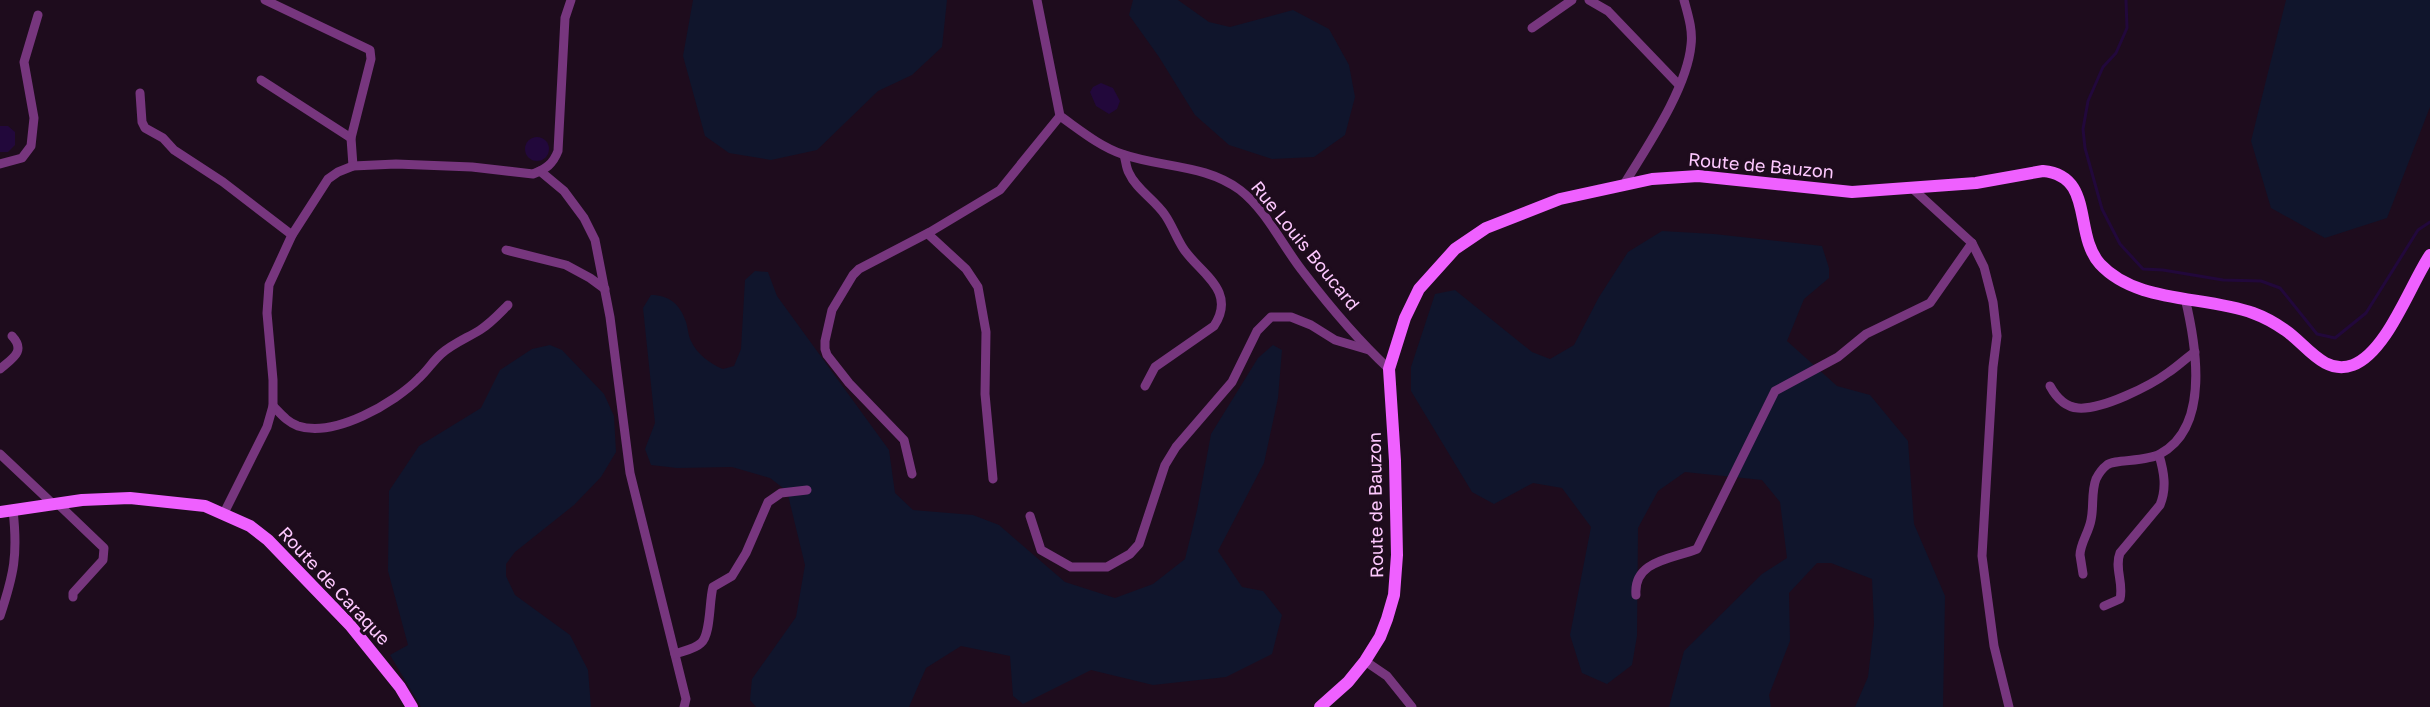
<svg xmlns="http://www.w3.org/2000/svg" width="2430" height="707" font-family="'Golos Text',sans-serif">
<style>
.green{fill:#10152c}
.water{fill:#22083b}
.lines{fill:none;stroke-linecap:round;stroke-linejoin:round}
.stream{stroke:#22083b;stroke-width:3}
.street{stroke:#77367e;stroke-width:9}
.secondary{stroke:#ef60ff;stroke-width:12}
.labels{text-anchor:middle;stroke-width:6;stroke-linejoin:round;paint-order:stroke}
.street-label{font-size:18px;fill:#fec9ff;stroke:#1e0c1d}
</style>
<rect width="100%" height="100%" fill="#1e0c1d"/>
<g class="green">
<polygon points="693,0 947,0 942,47 912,75 878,91 817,150 771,160 729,153 705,136 683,56"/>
<polygon points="1133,0 1178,0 1209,22 1230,27 1293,10 1329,29 1349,65 1355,97 1345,135 1314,157 1272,159 1229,145 1195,115 1159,57 1129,15"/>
<polygon points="2286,0 2430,0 2430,107 2387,218 2325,238 2271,208 2251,141"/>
<polygon points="1662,231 1714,234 1822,246 1829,268 1829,278 1804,299 1787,341 1837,386 1870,395 1908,441 1914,524 1945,596 1943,707 1855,707 1868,677 1874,624 1872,579 1831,563 1817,563 1789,593 1790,641 1769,695 1771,707 1669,707 1684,651 1762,574 1787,558 1780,502 1762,480 1685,472 1658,491 1638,528 1637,636 1632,665 1607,684 1582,673 1570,635 1591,527 1562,488 1533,483 1494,504 1472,492 1411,391 1411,367 1435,294 1455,290 1532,352 1550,359 1574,345 1599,297 1628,252"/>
<path d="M755,271L768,272L777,296L889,450L895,493L913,510L973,515L999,525L1065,582L1115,598L1153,584L1185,559L1197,510L1211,434L1258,358L1273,345L1282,350L1278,398L1264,463L1218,551L1242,587L1263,591L1282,615L1272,654L1226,677L1153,685L1091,670L1023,704L1013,696L1010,656L961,646L926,668L909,707H756L750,700L752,679L796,617L805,565L787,491L770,478L732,467L677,468L651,465L645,449L655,423L643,308L651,295C669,295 680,304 686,322C688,328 688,335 691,341C697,354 710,364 723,369L734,366L741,349L745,280Z"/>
<polygon points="550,345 562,350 604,394 614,416 616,452 601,477 574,505 515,552 506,564 506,576 515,595 570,635 588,670 591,707 421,707 390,655 408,645 388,571 389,491 419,446 481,408 500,370 532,349"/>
</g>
<g class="water">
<polygon points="1101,83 1113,88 1120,101 1117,109 1109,114 1096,106 1090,92 1093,87"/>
<polygon points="0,126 8,126 15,132 15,145 8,152 0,152"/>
<circle cx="537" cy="149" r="12"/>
</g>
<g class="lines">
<polyline class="stream" points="2126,0 2127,28 2116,53 2103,67 2088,101 2083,129 2085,148 2102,209 2120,244 2143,269 2163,270 2223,280 2261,281 2280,288 2317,334 2335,338 2366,313 2418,230 2430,222"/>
<g class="street">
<polyline points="265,0 370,50 371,59 351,138 353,166"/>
<path d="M1037,0L1060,116C1080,130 1099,146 1122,154C1162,168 1205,164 1240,190C1267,211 1283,247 1304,273C1330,307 1358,340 1389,369"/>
<polyline points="1589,0 1608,11 1679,85"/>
<polyline points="1532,28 1572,0"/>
<polyline points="261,80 351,138"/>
<polyline points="140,93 142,122 145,128 163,138 174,150 223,182 292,235"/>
<path d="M1124,155C1126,161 1126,168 1129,173C1136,189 1155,200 1165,215C1172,225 1176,237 1183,248C1198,272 1238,290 1214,326L1155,367L1145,386"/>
<polyline points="0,164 22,158 31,146 34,118 24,62 38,15"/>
<polyline points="540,171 564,191 584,218 595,240 610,317 630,473 686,699 684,707"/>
<path d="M1623,186C1646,148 1687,89 1691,45C1693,30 1688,15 1684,0"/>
<polyline points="1913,189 1972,243 1984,267 1993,302 1997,336 1993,367 1982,556 1994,646 2009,707"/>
<polyline points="928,234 966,269 978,287 986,332 985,394 993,479"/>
<polyline points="506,250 566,265 590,278 605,289"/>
<path d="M0,369C13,358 26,351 12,336"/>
<path d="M2050,386C2056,397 2065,407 2078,408C2102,410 2150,386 2169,372C2178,366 2186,358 2195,352"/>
<path d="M273,406C281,414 287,422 298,426C334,438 395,403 419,378C427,371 433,361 441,354C452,344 467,338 480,330C491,323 499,314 508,305"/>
<polyline points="0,454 53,504"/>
<polyline points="912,474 904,440 849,383 827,355 825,349 825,341 832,310 853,275 859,269 930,232 1000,190 1060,116"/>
<polyline points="58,504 104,548 103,560 73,593 73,597"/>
<path d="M223,515L267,427L273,406V380L267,313L269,285L292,235L328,179L338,172L353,166L396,164L472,167L533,174C546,169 553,164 558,151L565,18L571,0"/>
<polyline points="1030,516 1041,550 1071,567 1107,567 1130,554 1139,544 1165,465 1176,447 1232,382 1257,331 1271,317 1291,317 1311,325 1335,340 1369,350"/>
<path d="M2083,574C2082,568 2081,561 2080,555C2080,544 2089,532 2091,520C2094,507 2091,492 2096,479C2098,475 2103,468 2107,465C2114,459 2146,462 2160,454C2211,427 2196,344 2185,298"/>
<path d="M1636,595C1633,560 1673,559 1697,549L1775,391L1838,357L1866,334L1930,303L1972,243"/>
<path d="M2104,606L2120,599C2124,583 2114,568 2120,553L2160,505C2167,488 2164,472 2159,455"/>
<path d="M0,616C14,574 18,555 13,510"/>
<path d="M675,654C683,651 695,649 701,643C711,635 709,601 713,587L732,576L746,553L768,502L781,493L807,490"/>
<polyline points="1365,661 1387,676 1412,707"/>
</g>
<g class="secondary">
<polyline points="0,512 82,500 130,498 205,506 250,526 268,540 350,625 400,687 412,707"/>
<path d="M1320,707L1348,682L1365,661L1380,637L1387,619L1394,595L1397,555L1395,461L1389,369L1405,318L1419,289L1455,249L1486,228L1560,199L1652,179L1698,176L1852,192L1976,183L2043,171C2095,176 2073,234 2100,264C2137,304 2204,295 2253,313C2264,317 2275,323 2285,330C2306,344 2324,376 2353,365C2387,352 2410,285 2430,255"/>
</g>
</g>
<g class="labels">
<g class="street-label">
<text transform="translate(1761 166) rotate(5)" y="6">Route de Bauzon</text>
<text transform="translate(1305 246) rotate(51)" y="6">Rue Louis Boucard</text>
<text transform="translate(1376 505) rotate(-91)" y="6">Route de Bauzon</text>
<text transform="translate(334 586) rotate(47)" y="6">Route de Caraque</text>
</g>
</g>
</svg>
